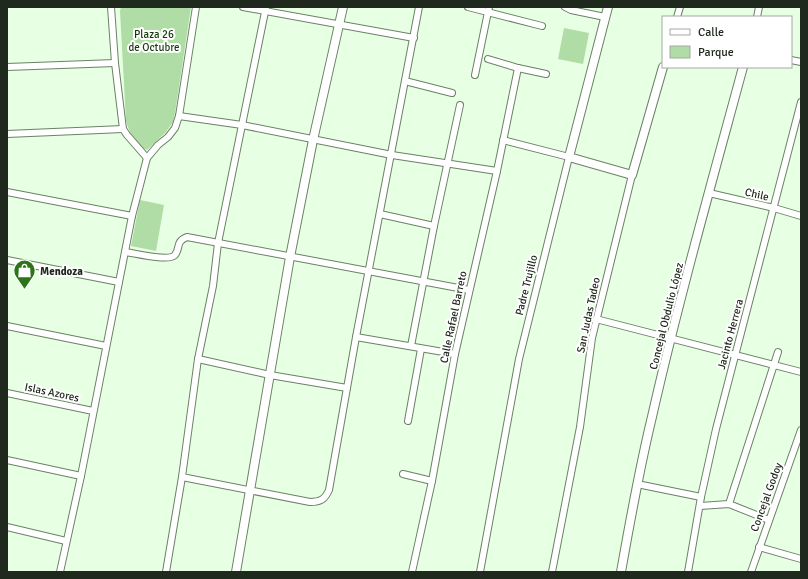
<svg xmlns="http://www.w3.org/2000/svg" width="808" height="579" font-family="Signika,sans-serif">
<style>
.green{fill:#afdda5}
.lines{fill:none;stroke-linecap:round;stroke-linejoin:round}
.minor-casing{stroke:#6c8168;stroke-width:8}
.tertiary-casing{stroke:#6c8168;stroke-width:10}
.minor{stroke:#fff;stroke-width:6}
.tertiary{stroke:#fff;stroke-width:8}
.labels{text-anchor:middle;stroke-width:4;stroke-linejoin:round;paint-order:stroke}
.park-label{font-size:11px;fill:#163a0d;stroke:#fff}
.street-label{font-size:11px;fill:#20291e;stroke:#fff}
.poi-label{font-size:11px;font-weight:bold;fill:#20291e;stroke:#fff;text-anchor:start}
</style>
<rect width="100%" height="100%" fill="#e7ffe2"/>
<g class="green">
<path d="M121,7H191L175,113L173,122L165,133L147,150C136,147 128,130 126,120L120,11Z"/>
<polygon points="564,28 589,33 583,64 558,59"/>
<polygon points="140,200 164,205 156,251 131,246"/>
</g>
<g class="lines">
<defs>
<g id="minor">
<polyline points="111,7 115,63 123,129 127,135 147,158"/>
<polyline points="243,7 414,38"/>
<polyline points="468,7 542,26"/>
<polyline points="565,7 571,10 605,17"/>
<polyline points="677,17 680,7"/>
<polyline points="757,17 759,7"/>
<polyline points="488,59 518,68 546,74"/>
<polyline points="791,60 801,62"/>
<polyline points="7,67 115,63"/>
<polyline points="475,75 489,7"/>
<polyline points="405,81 452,93"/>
<polyline points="179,116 242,125 392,155 497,171"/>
<polyline points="7,134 123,129"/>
<polyline points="7,192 132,216"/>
<polyline points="709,193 774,208 801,216"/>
<polyline points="380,214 434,226"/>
<path d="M125,252C134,253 169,262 175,255C181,247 175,242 187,237L469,290"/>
<polyline points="7,260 119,282"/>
<polyline points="596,319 801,372"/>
<polyline points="7,326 106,346"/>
<polyline points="356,337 455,354"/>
<polyline points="411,346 434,226 460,105"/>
<polyline points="198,359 270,375 347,388"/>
<polyline points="7,393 93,411"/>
<polyline points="408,421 421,349"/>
<polyline points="7,460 81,476"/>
<polyline points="403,474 432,481"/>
<path d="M182,477L310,502C321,502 325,499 329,490L356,337L419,7"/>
<polyline points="637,484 701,497"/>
<polyline points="729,504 778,352"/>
<polyline points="700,506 729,504 769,520"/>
<polyline points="7,527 66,541"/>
<polyline points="759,547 801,559"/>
<polyline points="60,572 81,476 132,216 147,158 158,145 168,137 175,128 179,116 196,7"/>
<polyline points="166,572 182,477 198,359 213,286 218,243 266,7"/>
<polyline points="412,572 432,481 455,354 497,171 518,68"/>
<polyline points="480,572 519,359 569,157 503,140"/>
<polyline points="552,572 580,427 592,338 632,175"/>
<polyline points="688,572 701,497 716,429 801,102"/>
<polyline points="751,572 801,430"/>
</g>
<g id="tertiary">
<polyline points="608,7 569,157 632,175 663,67"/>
<polyline points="236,572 290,257 313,140 343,7"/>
<path d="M621,572C630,521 639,471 651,421C678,302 711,185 743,67"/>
</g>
</defs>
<use href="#minor" class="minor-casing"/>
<use href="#tertiary" class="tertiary-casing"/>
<use href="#minor" class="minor"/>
<use href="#tertiary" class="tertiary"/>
</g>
<defs>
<symbol id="shop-pin" viewBox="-11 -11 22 30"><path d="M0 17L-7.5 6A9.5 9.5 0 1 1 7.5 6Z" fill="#2b7417" stroke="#fff"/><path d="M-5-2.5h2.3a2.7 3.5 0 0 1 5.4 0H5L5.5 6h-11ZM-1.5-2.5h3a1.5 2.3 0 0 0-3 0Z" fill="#fff"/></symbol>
</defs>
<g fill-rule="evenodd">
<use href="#shop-pin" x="12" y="258" width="25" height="34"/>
</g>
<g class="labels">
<g class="park-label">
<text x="154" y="38">Plaza 26<tspan x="154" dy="13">de Octubre</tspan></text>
</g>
<g class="street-label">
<text transform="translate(757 194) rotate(13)" y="4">Chile</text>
<text transform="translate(526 285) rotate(-76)" y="4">Padre Trujillo</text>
<text transform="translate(588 315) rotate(-78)" y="4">San Judas Tadeo</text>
<text transform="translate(666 316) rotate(-76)" y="4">Concejal Obdulio López</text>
<text transform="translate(453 317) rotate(-78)" y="4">Calle Rafael Barreto</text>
<text transform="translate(730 334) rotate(-75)" y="4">Jacinto Herrera</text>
<text transform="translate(52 392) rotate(12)" y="4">Islas Azores</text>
<text transform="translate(766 497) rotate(-70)" y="4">Concejal Godoy</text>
</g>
<g class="poi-label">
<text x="40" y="275">Mendoza</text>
</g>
</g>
<rect width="808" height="579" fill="none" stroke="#20291e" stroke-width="16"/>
<rect x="662" y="16" width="130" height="52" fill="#ffffff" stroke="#a6a9a5"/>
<rect x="670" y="29" width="20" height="6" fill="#ffffff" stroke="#a6a9a5"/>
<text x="698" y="36" font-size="12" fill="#20291e">Calle</text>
<rect x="670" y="46" width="20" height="12" fill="#afdda5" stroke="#a6a9a5"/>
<text x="698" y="56" font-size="12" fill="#20291e">Parque</text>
</svg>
